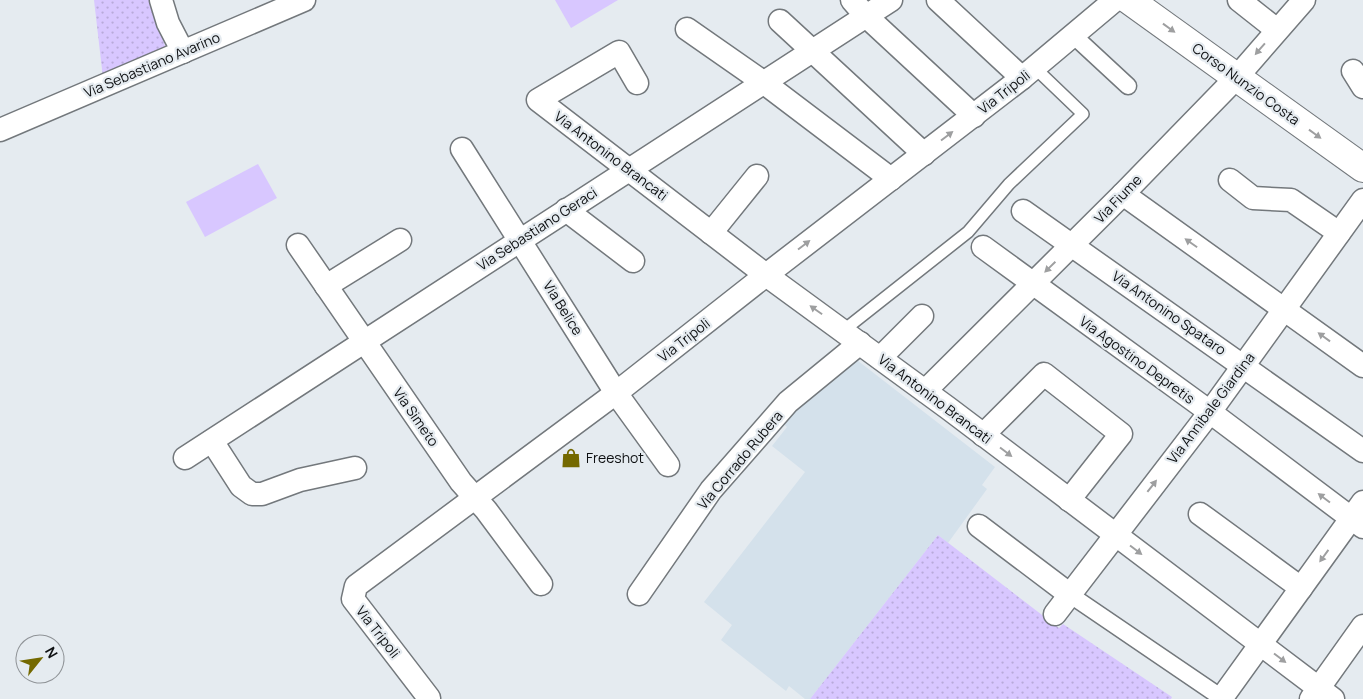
<svg xmlns="http://www.w3.org/2000/svg" width="1363" height="699" font-family="Manrope,sans-serif">
<style>
.built{fill:#d4e1eb}
.grass{fill:url(#grass-dots)}
.garden{fill:#d8c7ff}
.lines{fill:none;stroke-linecap:round;stroke-linejoin:round}
.service-casing{stroke:#73787c;stroke-width:14}
.pedestrian-casing{stroke:#73787c;stroke-width:19}
.minor-casing{stroke:#73787c;stroke-width:25}
.tertiary-casing{stroke:#73787c;stroke-width:30}
.service{stroke:#fff;stroke-width:11}
.pedestrian{stroke:#fff;stroke-width:16}
.minor{stroke:#fff;stroke-width:22}
.tertiary{stroke:#fff;stroke-width:28}
.oneway{fill:#9e9fa0}
.labels{text-anchor:middle;stroke-width:4.5;stroke-linejoin:round;paint-order:stroke}
.street-label{font-size:14px;fill:#0d0f11;stroke:#e5ebf0}
.poi-label{font-size:14px;fill:#0d0f11;stroke:#e5ebf0;text-anchor:start}
</style>
<defs>
<pattern id="grass-dots" width="8" height="8" patternUnits="userSpaceOnUse" patternTransform="scale(1.25)"><rect width="8" height="8" fill="#d8c7ff"/><path d="M2 2h.1M6 6h.1" fill="none" stroke="#b8aada" stroke-width="1.8" stroke-linecap="round"/></pattern>
</defs>
<rect width="100%" height="100%" fill="#e5ebf0"/>
<polygon class="built" points="853,357 995,467 982,485 987,489 948,543 938,535 810,699 805,699 789,686 786,691 721,640 732,625 704,602 805,472 772,446 787,427 780,421"/>
<g class="grass">
<polygon points="94,0 150,0 167,52 103,78"/>
<polygon points="938,535 1059,628 1063,624 1172,697 1171,699 810,699"/>
</g>
<g class="garden">
<polygon points="555,0 618,0 571,28"/>
<polygon points="258,164 277,198 205,237 186,202"/>
</g>
<g class="lines">
<defs>
<polyline id="service" points="844,330 968,232 1009,184 1083,114 1035,68"/>
<g id="pedestrian">
<polyline points="1074,36 1128,86"/>
<polyline points="1069,594 1222,698"/>
</g>
<g id="minor">
<polyline points="161,0 168,23 183,52"/>
<polyline points="852,0 866,16 974,116"/>
<polyline points="938,0 1022,78"/>
<polyline points="1239,0 1277,30"/>
<polyline points="780,21 924,154"/>
<polyline points="687,29 763,82 891,179"/>
<polyline points="1353,71 1363,87"/>
<polyline points="637,83 619,52 538,100 766,275 948,408 1333,699"/>
<polyline points="0,130 304,0"/>
<polyline points="462,149 616,393 668,465"/>
<polyline points="1230,180 1253,198 1291,200 1339,233"/>
<polyline points="1123,194 1363,366"/>
<polyline points="566,210 633,261"/>
<polyline points="1023,211 1363,451"/>
<polyline points="711,233 757,176"/>
<polyline points="298,245 461,482 486,510 541,584"/>
<polyline points="983,247 1210,412 1363,527"/>
<polyline points="326,286 400,240"/>
<polyline points="880,358 922,316"/>
<polyline points="925,391 1123,194 1237,77 1304,0"/>
<polyline points="983,435 1044,374 1121,434 1069,500"/>
<polyline points="212,441 241,486 252,494 262,494 300,480 355,468"/>
<polyline points="185,458 891,0"/>
<polyline points="1200,514 1301,588"/>
<polyline points="979,526 1069,594"/>
<polyline points="639,594 711,490 788,402 860,343"/>
<polyline points="1055,614 1210,412 1363,200"/>
<polyline points="429,698 353,599 356,586 616,393 766,275 1022,78 1115,0"/>
<polyline points="1221,699 1363,502"/>
<polyline points="1311,699 1363,626"/>
</g>
<polyline id="tertiary" points="1129,0 1363,168"/>
</defs>
<use href="#service" class="service-casing"/>
<use href="#pedestrian" class="pedestrian-casing"/>
<use href="#minor" class="minor-casing"/>
<use href="#tertiary" class="tertiary-casing"/>
<use href="#service" class="service"/>
<use href="#pedestrian" class="pedestrian"/>
<use href="#minor" class="minor"/>
<use href="#tertiary" class="tertiary"/>
</g>
<defs><path id="oneway-solid" d="M-6-.8H1V-3.2L6.5 0L1 3.2V.8H-6Z" transform="scale(1.25)"/></defs>
<g class="oneway">
<use href="#oneway-solid" transform="translate(1169 28) rotate(36)"/>
<use href="#oneway-solid" transform="translate(1260 49) rotate(131)"/>
<use href="#oneway-solid" transform="translate(1315 134) rotate(36)"/>
<use href="#oneway-solid" transform="translate(947 136) rotate(-37)"/>
<use href="#oneway-solid" transform="translate(1191 243) rotate(-145)"/>
<use href="#oneway-solid" transform="translate(804 245) rotate(-37)"/>
<use href="#oneway-solid" transform="translate(1050 267) rotate(136)"/>
<use href="#oneway-solid" transform="translate(816 310) rotate(-145)"/>
<use href="#oneway-solid" transform="translate(1324 337) rotate(-144)"/>
<use href="#oneway-solid" transform="translate(1006 452) rotate(37)"/>
<use href="#oneway-solid" transform="translate(1152 486) rotate(-52)"/>
<use href="#oneway-solid" transform="translate(1324 498) rotate(-143)"/>
<use href="#oneway-solid" transform="translate(1136 550) rotate(37)"/>
<use href="#oneway-solid" transform="translate(1324 556) rotate(126)"/>
<use href="#oneway-solid" transform="translate(1280 658) rotate(37)"/>
</g>
<defs>
<symbol id="shop-bare" viewBox="-9 -9 18 18"><path d="M-5-2.5h2.3a2.7 3.5 0 0 1 5.4 0H5L5.5 6h-11ZM-1.5-2.5h3a1.5 2.3 0 0 0-3 0Z" fill="#746900" stroke="#e5ebf0" stroke-width="2.5" paint-order="stroke"/></symbol>
</defs>
<g fill-rule="evenodd">
<use href="#shop-bare" x="557" y="444" width="28" height="28"/>
</g>
<g class="labels">
<g class="street-label">
<text transform="translate(152 65) rotate(-23)" y="5">Via Sebastiano Avarino</text>
<text transform="translate(1246 84) rotate(36)" y="5">Corso Nunzio Costa</text>
<text transform="translate(1004 92) rotate(-38)" y="5">Via Tripoli</text>
<text transform="translate(611 156) rotate(37)" y="5">Via Antonino Brancati</text>
<text transform="translate(1118 199) rotate(-46)" y="5">Via Fiume</text>
<text transform="translate(537 229) rotate(-33)" y="5">Via Sebastiano Geraci</text>
<text transform="translate(563 308) rotate(58)" y="5">Via Belice</text>
<text transform="translate(1169 313) rotate(35)" y="5">Via Antonino Spataro</text>
<text transform="translate(684 340) rotate(-38)" y="5">Via Tripoli</text>
<text transform="translate(1137 360) rotate(36)" y="5">Via Agostino Depretis</text>
<text transform="translate(935 399) rotate(37)" y="5">Via Antonino Brancati</text>
<text transform="translate(1211 408) rotate(-53)" y="5">Via Annibale Giardina</text>
<text transform="translate(416 417) rotate(55)" y="5">Via Simeto</text>
<text transform="translate(740 460) rotate(-50)" y="5">Via Corrado Rubera</text>
<text transform="translate(378 632) rotate(52)" y="5">Via Tripoli</text>
</g>
<g class="poi-label">
<text x="586" y="463">Freeshot</text>
</g>
</g>
<g transform="translate(40 659) rotate(60)"><circle r="24" fill="#e5ebf0" stroke="#8f9397"/>
<path d="M0-4L9 19L0 12L-9 19Z" fill="#746900"/>
<text y="-8" font-size="14" font-weight="bold" text-anchor="middle" fill="#0d0f11">N</text>
</g>
</svg>
